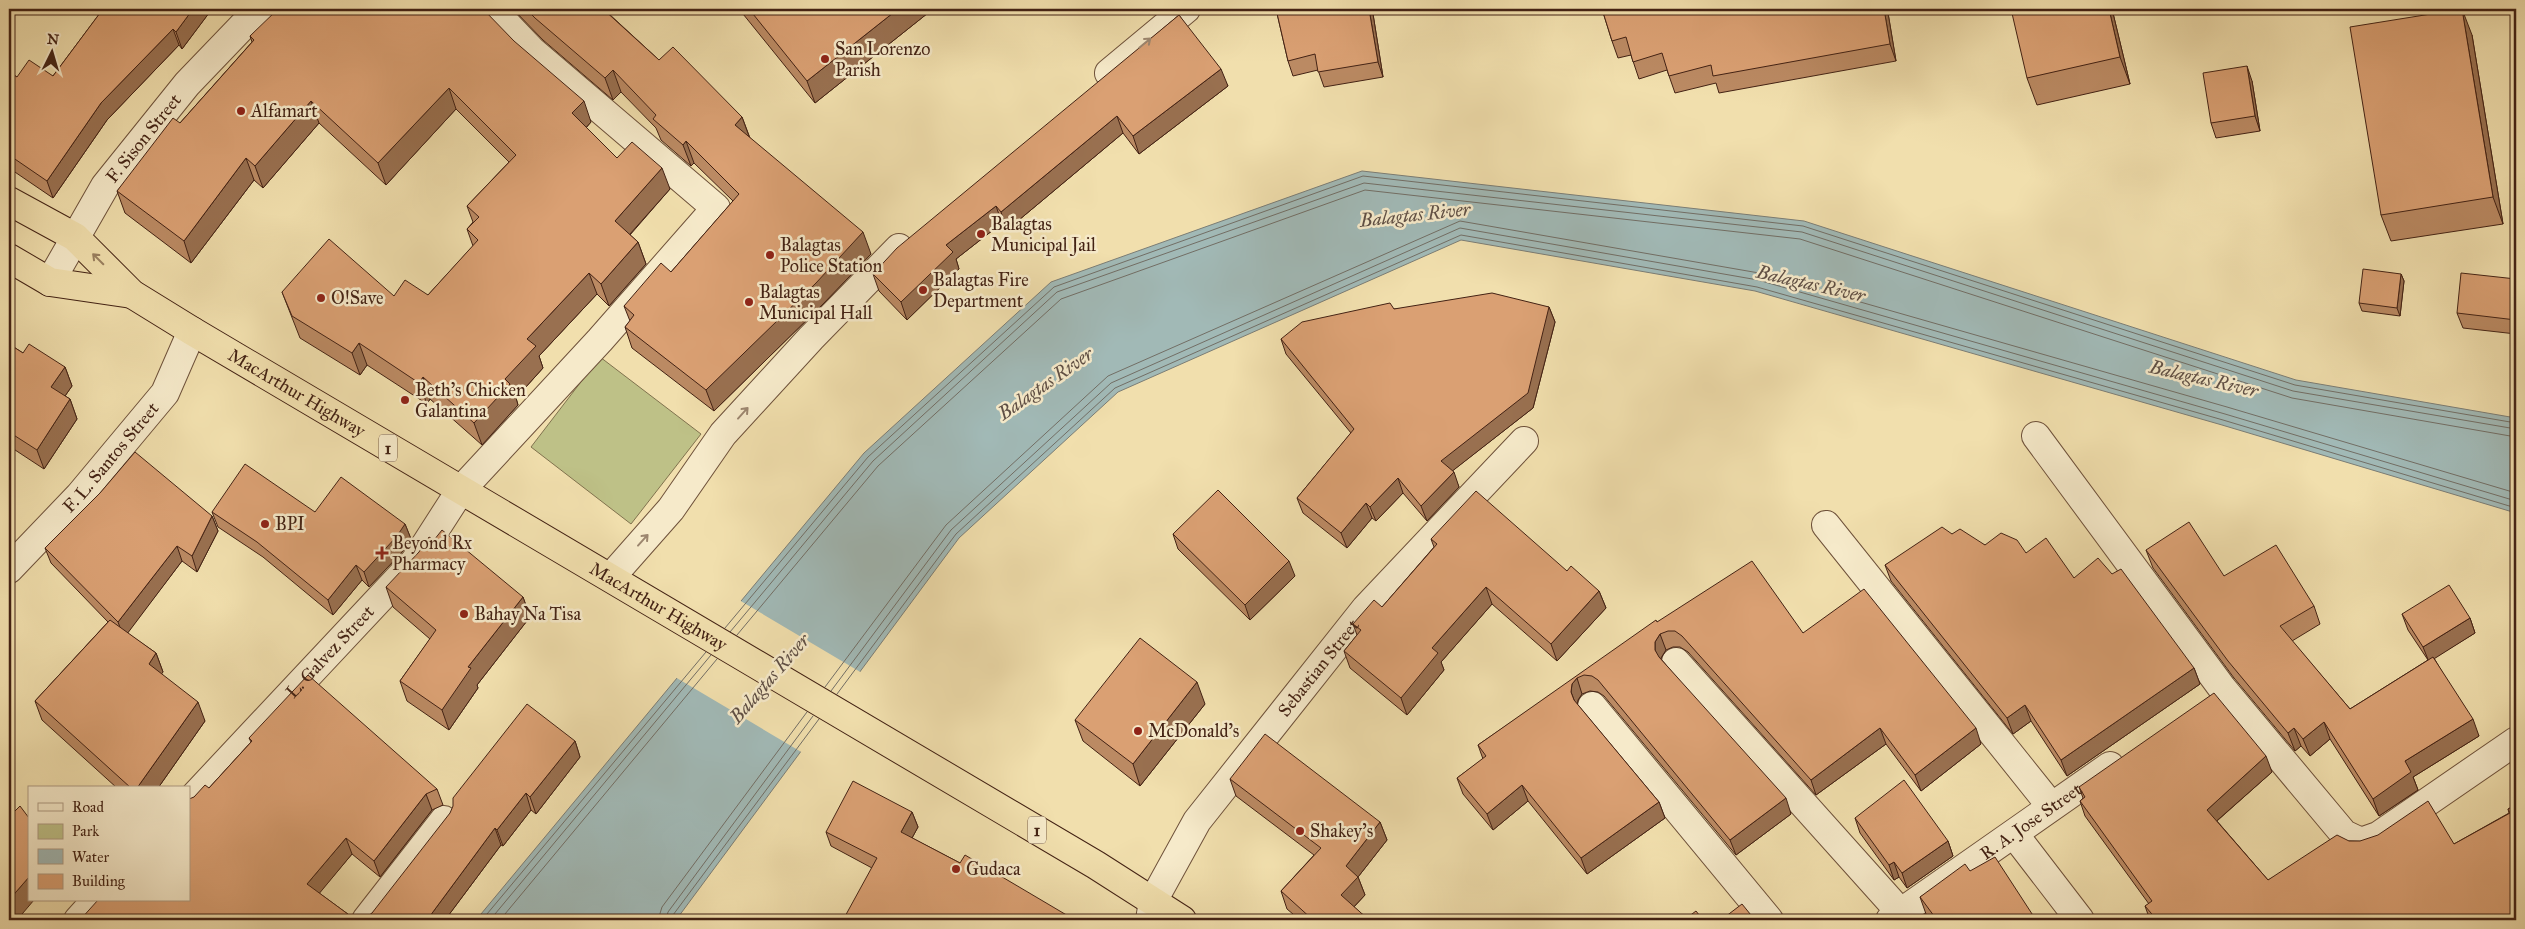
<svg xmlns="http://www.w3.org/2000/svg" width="2525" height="929" font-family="'IM FELL Great Primer',serif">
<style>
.green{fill:#bec187;stroke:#80724e}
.water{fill:#a1b9b6;stroke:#7b7d75}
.pier{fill:#f1dfad}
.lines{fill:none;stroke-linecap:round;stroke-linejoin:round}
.shore{stroke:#726e65;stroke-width:1}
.minor-casing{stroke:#6e513a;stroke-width:30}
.tertiary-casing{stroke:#6e513a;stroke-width:30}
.trunk-casing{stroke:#432214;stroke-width:30}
.minor{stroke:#f6eaca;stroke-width:28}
.tertiary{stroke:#f6eaca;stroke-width:28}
.trunk{stroke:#f1dfad;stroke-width:28}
.wall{fill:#bb8a63;stroke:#432214}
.shaded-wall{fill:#997050;stroke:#432214}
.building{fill:#daa073;stroke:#432214}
.oneway{stroke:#9c866f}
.oneway2{stroke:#9a8060}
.poi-dot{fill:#8f2418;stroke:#f6eaca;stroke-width:2}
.labels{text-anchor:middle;stroke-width:5;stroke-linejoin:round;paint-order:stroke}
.shield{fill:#f6eaca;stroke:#795e4b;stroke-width:1}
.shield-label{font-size:16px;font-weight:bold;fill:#432214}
.poi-label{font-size:18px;fill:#432214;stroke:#f6eaca;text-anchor:start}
.street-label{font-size:18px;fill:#432214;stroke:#f6eaca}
.water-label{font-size:19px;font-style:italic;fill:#5f4f45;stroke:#f6eaca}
</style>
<rect width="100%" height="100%" fill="#f1dfad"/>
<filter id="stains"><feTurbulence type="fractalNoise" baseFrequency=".004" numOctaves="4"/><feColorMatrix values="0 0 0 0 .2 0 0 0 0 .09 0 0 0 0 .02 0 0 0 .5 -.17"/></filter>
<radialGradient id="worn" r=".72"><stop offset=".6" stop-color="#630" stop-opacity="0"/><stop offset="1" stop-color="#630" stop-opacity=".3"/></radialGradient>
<polygon class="green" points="600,357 701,434 631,524 531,447"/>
<polygon class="water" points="1362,171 1804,221 2296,380 2516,418 2516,513 2222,425 1755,291 1461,240 1118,392 959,538 676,920 476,920 864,453 1051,282"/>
<polygon class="pier" points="739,600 862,673 803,753 675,677"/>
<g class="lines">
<g class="shore">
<polyline points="725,628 868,457 1054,287 1363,176 1803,226 2295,385 2516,423"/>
<polyline points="730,632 873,461 1057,292 1364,183 1802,232 2293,391 2516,429"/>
<polyline points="737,635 878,466 1061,299 1365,190 1800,239 2292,398 2516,437"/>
<polyline points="825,687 946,525 1108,376 1460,221 1759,273 2227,407 2516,493"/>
<polyline points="831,691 951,530 1111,383 1460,228 1758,280 2225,414 2516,501"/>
<polyline points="837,694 956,534 1115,388 1461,235 1757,287 2223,420 2516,508"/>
<polyline points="482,920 706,652"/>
<polyline points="490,920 711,655"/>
<polyline points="500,920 717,659"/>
<polyline points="658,920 662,907 807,712"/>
<polyline points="666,920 668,912 813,716"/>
<polyline points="672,920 673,915 819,719"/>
</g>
<defs>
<g id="minor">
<polyline points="1109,73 1186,9"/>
<polyline points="2036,436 2222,688 2344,834 2361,842 2378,836 2516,741"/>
<polyline points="1826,525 2051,806"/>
<path id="s1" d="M9,569L79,496L165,393L192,331"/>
<polyline points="611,577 671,509 723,434 811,338 899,248"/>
<polyline points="1676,662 1901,913"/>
<polyline points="1592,706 1769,920"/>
<path id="s2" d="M189,802L415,561L460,491L600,340L716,208L532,51L492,9"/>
<polyline points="2014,834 2080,920"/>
<polyline points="78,920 96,900"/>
<polyline points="366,920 444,820"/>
<path id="s3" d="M1150,920L1153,901L1197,821L1366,608L1524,441"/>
<path id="s4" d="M1890,920L2110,766"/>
</g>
<g id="tertiary">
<path id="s5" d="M50,282L105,186L187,84L259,9"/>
</g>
<g id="trunk">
<path id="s6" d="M9,201L75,237L132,294L192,331L1096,865L1182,920"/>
<polyline points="9,258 50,282 132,294"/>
</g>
</defs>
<use href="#minor" class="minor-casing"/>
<use href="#tertiary" class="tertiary-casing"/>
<use href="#trunk" class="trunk-casing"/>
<use href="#minor" class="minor"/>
<use href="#tertiary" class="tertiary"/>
<use href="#trunk" class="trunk"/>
</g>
<g class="wall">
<polygon points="103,9 212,9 182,49 179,45 107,120 53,198 9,168 9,72 17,77 53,76"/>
<polygon points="513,9 610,9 607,12 659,60 742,117 750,138 871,254 823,304 714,411 632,348 625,327 630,321 624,306 671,272 733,201 694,163 691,166 661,140 656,128 621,92 613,100 543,40"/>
<polygon points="739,9 933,9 815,103"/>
<polygon points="1276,9 1371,9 1373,14 1383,77 1324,87 1318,70 1293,76 1288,61"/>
<polygon points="1602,9 1886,9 1888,13 1896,61 1719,93 1716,83 1675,93 1667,70 1639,79 1631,55 1618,58 1612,41"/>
<polygon points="2112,9 2130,84 2037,105 2027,78"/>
<polygon points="1179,15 1228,86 1139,154 1123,133 1007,230 1002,223 956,259 959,269 907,320 879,291 873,274"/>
<polygon points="2472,35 2503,224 2391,241 2381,215"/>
<polygon points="250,36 591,122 586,128 617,158 670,189 630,235 638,242 646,264 609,306 597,294 539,356 543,368 516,398 518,405 482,445 430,399 427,404 367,365 360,375 300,338 282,292 394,296 428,295 473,246 467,229 473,222 467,206 509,162 456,109 386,185 319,123 263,188 254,180 191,263 125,213 117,191 180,123 252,42"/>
<polygon points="2252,81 2260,131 2216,138 2211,123"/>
<polygon points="2401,274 2404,281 2400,316 2362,311 2359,303"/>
<polygon points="2516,279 2516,334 2463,328 2457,313"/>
<polygon points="1549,307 1555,322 1533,408 1452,471 1459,487 1427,521 1403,493 1376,521 1372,518 1347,548 1303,513 1297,498 1351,433 1286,354 1281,339 1394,309"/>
<polygon points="9,344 23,353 65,367 72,386 65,396 70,399 77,419 44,469 9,446"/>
<polygon points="212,512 315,512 405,524 411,539 403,551 369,587 362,580 333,615 263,557 218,527"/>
<polygon points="212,516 218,531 197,572 182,561 127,633 156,653 163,672 161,674 205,721 158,788 117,788 42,720 35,701 108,622 51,563 45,548"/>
<polygon points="1173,534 1295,576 1250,620 1178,549"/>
<polygon points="1952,534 1985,545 2026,553 2074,578 2194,668 2200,684 2067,776 2031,721 2013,734 1891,581 1885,565"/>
<polygon points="1431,539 1567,571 1599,591 1606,608 1557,661 1492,604 1441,662 1444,670 1407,715 1350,668 1344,651 1357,635 1353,624 1382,607 1434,547"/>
<polygon points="2146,550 2314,606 2320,624 2292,641 2350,709 2428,660 2408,630 2402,614 2470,618 2475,633 2434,658 2479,736 2413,777 2418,790 2379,816 2330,739 2310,756 2301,746 2295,751 2234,678 2153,568"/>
<polygon points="386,587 523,597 530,617 477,685 478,688 449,730 407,701 400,681 430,639 393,607"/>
<polygon points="1657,622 1803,633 1981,744 1921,791 1886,744 1816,795 1688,652 1680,647 1673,647 1666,650 1661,658 1661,659 1791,814 1736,855 1604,696 1598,692 1590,691 1582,694 1578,700 1577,704 1659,802 1665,818 1587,874 1528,801 1493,830 1463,794 1457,778 1483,759 1478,745"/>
<polygon points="1205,704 1140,786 1083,741 1075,720"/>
<polygon points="249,738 437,789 443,805 432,810 380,877 352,854 319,893 356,920 366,918 372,913 575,741 580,757 536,814 531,810 503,846 501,845 445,920 80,920 189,900 194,797 209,788 251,742"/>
<polygon points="2272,772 2217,821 2268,880 2349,841 2454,844 2509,813 2508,809 2516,805 2516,920 2150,920 2145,906 2149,904 2085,816 2080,801 2083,798 2079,787"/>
<polygon points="1230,779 1380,822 1387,840 1358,877 1365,895 1354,907 1369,920 1300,920 1287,909 1281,891 1314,855 1236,796"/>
<polygon points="912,812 918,827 912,838 960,863 1075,920 872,868 831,846 826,832"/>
<polygon points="1855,818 1948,841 1953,856 1907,888 1899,877 1894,880 1860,833"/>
<polygon points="1970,871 2036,920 1931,920 1926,914 1920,897"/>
</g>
<g class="shaded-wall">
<polygon points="193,9 212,9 182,49 176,32"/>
<polygon points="595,9 610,9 598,19"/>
<polygon points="898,9 933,9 815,103 807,81"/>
<polygon points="1369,9 1371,9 1373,14 1383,77 1378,62"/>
<polygon points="1884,9 1886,9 1888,13 1896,61 1890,44"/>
<polygon points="2109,9 2112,9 2130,84 2120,57"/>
<polygon points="2462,9 2472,35 2503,224 2493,197"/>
<polygon points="173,29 179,45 107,120 53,198 47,181 101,103"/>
<polygon points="2247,66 2252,81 2260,131 2255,116"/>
<polygon points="1221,69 1228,86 1139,154 1133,136"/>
<polygon points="613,70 621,92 613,100 605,78"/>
<polygon points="449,88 456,109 386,185 378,163"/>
<polygon points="311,101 319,123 263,188 255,166"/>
<polygon points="584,101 591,122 580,134 572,113"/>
<polygon points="1117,116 1123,133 1007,230 1001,212"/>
<polygon points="742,117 750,139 735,125"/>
<polygon points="686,141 694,163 691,166 683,145"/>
<polygon points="246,158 254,180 191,263 184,241"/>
<polygon points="662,168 670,189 622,243 615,221"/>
<polygon points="996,206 1002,223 956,259 959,269 907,320 901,302 946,245"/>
<polygon points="863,232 871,254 823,304 714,411 706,390"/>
<polygon points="638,242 646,264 609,306 601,284"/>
<polygon points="589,273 597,294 539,356 543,368 516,398 518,405 482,445 474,423 527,339"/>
<polygon points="2401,274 2404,281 2400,316 2397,308"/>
<polygon points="1549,307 1555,322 1533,408 1446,476 1441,461"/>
<polygon points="359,343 367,365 360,375 352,353"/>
<polygon points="65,367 72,386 58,406 51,387"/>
<polygon points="423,377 430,399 427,404 419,383"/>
<polygon points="70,399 77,419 44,469 37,450"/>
<polygon points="1454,472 1459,487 1427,521 1421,506"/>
<polygon points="1398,478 1403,493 1376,521 1370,507"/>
<polygon points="1366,503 1372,518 1347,548 1341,533"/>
<polygon points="212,516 218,531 197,572 192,556"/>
<polygon points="405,524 411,539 403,551 369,587 364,572"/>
<polygon points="177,546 182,561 124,638 118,622"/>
<polygon points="1289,561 1295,576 1250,620 1245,605"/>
<polygon points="356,565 362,580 333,615 328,600"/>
<polygon points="1486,587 1492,604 1441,662 1444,670 1407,715 1401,698 1432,648"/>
<polygon points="1599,591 1606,608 1557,661 1551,644"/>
<polygon points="523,597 530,617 477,685 478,688 449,730 442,710 468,667"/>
<polygon points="2470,618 2475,633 2429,662 2423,647"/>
<polygon points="1660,634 1666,650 1661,658 1661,666 1655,650 1655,642"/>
<polygon points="156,653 163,672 155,683 149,664"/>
<polygon points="2194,668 2200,684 2067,776 2061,760"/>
<polygon points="1577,678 1582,694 1578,700 1577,708 1571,692 1572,684"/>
<polygon points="1197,682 1205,704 1140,786 1133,764"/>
<polygon points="198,702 205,721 158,788 137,788"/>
<polygon points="2025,705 2031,721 2013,734 2007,718"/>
<polygon points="2473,719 2479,736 2413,777 2418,790 2379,816 2373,799 2405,761"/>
<polygon points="2324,722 2330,739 2310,756 2303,739"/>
<polygon points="1880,728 1886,744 1816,795 1811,780"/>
<polygon points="1976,728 1981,744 1921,791 1915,775"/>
<polygon points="2294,728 2301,746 2295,751 2288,733"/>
<polygon points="575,741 580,757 536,814 530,797"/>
<polygon points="2266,756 2272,772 2212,825 2207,810"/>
<polygon points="1522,785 1528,801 1493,830 1487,814"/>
<polygon points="526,793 531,810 503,846 497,830"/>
<polygon points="426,794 432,810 380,877 374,861"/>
<polygon points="1786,798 1791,814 1736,855 1730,840"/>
<polygon points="1659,802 1665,818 1587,874 1581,858"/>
<polygon points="912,812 918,827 907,847 901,832"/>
<polygon points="1380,822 1387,840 1358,877 1365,895 1348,913 1341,895 1346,866"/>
<polygon points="495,828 501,845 445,920 427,920"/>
<polygon points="346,838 352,854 313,901 307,884"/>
<polygon points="1948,841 1953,856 1907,888 1902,873"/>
<polygon points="1894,862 1899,877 1894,880 1889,865"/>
<polygon points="29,877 29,900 34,900 17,920 9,920 9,900"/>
</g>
<g class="building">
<polygon points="103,9 193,9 176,32 173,29 101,103 47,181 9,155 9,72 17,77 29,60 53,76"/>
<polygon points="278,9 483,9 514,41 584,101 572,113 617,158 632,142 662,168 615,221 638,242 601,284 589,273 527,339 536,346 505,379 510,384 474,423 423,377 419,383 359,343 352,353 292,316 282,292 329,239 394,296 405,280 428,295 478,240 467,229 479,217 467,206 516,155 449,88 378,163 311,101 255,166 246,158 184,241 117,191 173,118 180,123 254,40 250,36"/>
<polygon points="526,9 603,9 659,60 673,47 742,117 735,125 863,232 816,283 706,390 625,327 634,315 624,306 661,263 671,272 739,194 686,141 683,145 653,119 656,115 613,70 605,78 535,18"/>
<polygon points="749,9 898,9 807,81"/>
<polygon points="1276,9 1369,9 1378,62 1318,72 1315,54 1288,61"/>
<polygon points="1602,9 1884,9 1890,44 1713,76 1711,65 1669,76 1662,53 1633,62 1626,37 1612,41"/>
<polygon points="2011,9 2109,9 2120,57 2027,78"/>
<polygon points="2462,9 2493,197 2381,215 2350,27"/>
<polygon points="1179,15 1221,69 1133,136 1117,116 1001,212 996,206 946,245 953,252 901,302 873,274 897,248"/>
<polygon points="2247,66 2255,116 2211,123 2203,73"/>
<polygon points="2363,269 2401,274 2397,308 2359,303"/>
<polygon points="2461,273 2516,279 2516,320 2457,313"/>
<polygon points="1492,293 1549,307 1528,393 1441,461 1454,472 1421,506 1398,478 1370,507 1366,503 1341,533 1297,498 1354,429 1281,339 1302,322 1390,303 1394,309"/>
<polygon points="9,344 23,353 29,344 65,367 51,387 70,399 37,450 9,432"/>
<polygon points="135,452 212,516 192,556 177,546 118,622 45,548 100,493"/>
<polygon points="245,464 315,512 341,477 405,524 397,536 364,572 356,565 328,600 257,542 212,512"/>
<polygon points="1218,490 1289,561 1245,605 1173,534"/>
<polygon points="1476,491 1567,571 1571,566 1599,591 1551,644 1486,587 1432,648 1438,653 1401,698 1344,651 1361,630 1353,624 1374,600 1382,607 1437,544 1431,539"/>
<polygon points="2189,522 2224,576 2276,545 2314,606 2280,626 2350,709 2433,657 2473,719 2405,761 2411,772 2373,799 2324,722 2303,739 2294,728 2288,733 2228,661 2146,550"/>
<polygon points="1942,527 1952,534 1960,529 1985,545 2001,533 2017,540 2026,553 2046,538 2074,578 2098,558 2112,574 2121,569 2194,668 2061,760 2025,705 2007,718 1885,565"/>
<polygon points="442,530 523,597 468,667 471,668 442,710 400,681 436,630 386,587 419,552 429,537 434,540"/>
<polygon points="1752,561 1803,633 1864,589 1976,728 1915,775 1880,728 1811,780 1682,636 1675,631 1668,631 1660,634 1655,642 1655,650 1659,657 1786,798 1730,840 1598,680 1592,676 1584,675 1577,678 1572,684 1571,692 1574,700 1659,802 1581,858 1522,785 1487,814 1457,778 1486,756 1478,745 1656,620 1657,622"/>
<polygon points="2449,585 2470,618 2423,647 2402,614"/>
<polygon points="110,620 156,653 149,664 198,702 137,788 131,788 35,701"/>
<polygon points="1140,638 1197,682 1133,764 1075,720"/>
<polygon points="308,675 437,789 426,794 374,861 346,838 307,884 356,920 366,918 372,913 450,813 453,806 453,798 527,704 575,741 530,797 526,793 497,830 495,828 427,920 80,920 98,900 189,900 189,799 194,797 205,785 209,788 252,741 249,738"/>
<polygon points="2214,693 2266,756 2207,810 2268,880 2337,835 2349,841 2360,841 2378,835 2428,801 2454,844 2510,813 2508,809 2516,805 2516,920 2157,920 2145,906 2152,901 2080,801 2085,797 2079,787"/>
<polygon points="1265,734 1380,822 1346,866 1358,877 1341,895 1369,920 1313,920 1281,891 1321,848 1230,779"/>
<polygon points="1904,780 1948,841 1902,873 1894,862 1889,865 1855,818"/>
<polygon points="853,781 912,812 901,832 960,863 965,855 1075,920 843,920 877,858 826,832"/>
<polygon points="20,806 29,818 29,877 9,900 9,817"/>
<polygon points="1995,857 2036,920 1937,920 1920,897 1965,864 1970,871"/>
<polygon points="1742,904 1755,920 1721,920"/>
<polygon points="1696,911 1703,920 1684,920"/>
</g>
<defs><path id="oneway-shaft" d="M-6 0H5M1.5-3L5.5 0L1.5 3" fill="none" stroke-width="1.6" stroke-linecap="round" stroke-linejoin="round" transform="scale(1.25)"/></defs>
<g class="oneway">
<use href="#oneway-shaft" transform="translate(1145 43) rotate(-40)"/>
<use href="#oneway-shaft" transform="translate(743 413) rotate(-48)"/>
<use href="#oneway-shaft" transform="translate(643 540) rotate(-48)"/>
</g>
<use class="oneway2" href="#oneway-shaft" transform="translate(98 259) rotate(-135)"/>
<g class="poi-dot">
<circle cx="825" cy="59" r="5"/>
<circle cx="241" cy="111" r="5"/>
<circle cx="981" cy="234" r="5"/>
<circle cx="770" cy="255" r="5"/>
<circle cx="923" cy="290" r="5"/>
<circle cx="321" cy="298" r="5"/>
<circle cx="749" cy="302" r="5"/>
<circle cx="405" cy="400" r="5"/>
<circle cx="265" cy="524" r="5"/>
<path d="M379.5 545.5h5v5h5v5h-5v5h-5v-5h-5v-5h5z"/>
<circle cx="464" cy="614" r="5"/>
<circle cx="1138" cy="731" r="5"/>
<circle cx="1300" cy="831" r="5"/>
<circle cx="956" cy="869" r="5"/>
</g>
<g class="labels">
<g class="shield">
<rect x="379" y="434.5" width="18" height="27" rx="4"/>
<rect x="1028" y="816.5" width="18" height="27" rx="4"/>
</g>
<g class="shield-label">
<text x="388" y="454">1</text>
<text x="1037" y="836">1</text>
</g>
<g class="poi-label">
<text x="835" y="55">San Lorenzo<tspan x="835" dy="21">Parish</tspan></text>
<text x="251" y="117">Alfamart</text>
<text x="991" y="230">Balagtas<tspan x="991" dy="21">Municipal Jail</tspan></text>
<text x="780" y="251">Balagtas<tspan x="780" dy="21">Police Station</tspan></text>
<text x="933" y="286">Balagtas Fire<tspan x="933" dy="21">Department</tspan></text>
<text x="759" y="298">Balagtas<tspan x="759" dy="21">Municipal Hall</tspan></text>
<text x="331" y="304">O!Save</text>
<text x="415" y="396">Beth's Chicken<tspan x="415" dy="21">Galantina</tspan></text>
<text x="275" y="530">BPI</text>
<text x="392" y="549">Beyond Rx<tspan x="392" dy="21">Pharmacy</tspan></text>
<text x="474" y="620">Bahay Na Tisa</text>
<text x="1148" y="737">McDonald's</text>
<text x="1310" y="837">Shakey's</text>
<text x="966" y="875">Gudaca</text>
</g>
<g class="street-label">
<text dy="6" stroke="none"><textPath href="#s5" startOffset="172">F. Sison Street</textPath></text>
<text dy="6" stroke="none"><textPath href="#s6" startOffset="348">MacArthur Highway</textPath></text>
<text dy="6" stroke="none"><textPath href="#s1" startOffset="151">F. L. Santos Street</textPath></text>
<text dy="6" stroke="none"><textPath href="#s6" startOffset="768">MacArthur Highway</textPath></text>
<text dy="6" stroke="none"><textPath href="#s2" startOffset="206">L. Galvez Street</textPath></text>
<text dy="6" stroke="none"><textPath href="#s3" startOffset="306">Sebastian Street</textPath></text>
<text dy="6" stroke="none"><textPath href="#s4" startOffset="172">R. A. Jose Street</textPath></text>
</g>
<g class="water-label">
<text transform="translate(1415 214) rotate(-6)" y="7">Balagtas River</text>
<text transform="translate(1811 283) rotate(13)" y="7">Balagtas River</text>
<text transform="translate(2204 378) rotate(13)" y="7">Balagtas River</text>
<text transform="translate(1045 383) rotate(-35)" y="7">Balagtas River</text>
<text transform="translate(769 678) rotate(-49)" y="7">Balagtas River</text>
</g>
</g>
<rect width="2525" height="929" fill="none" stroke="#f1dfad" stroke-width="30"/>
<rect x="10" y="10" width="2505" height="909" fill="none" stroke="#432214" stroke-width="2.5"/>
<rect x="15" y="15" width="2495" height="899" fill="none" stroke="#432214"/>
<rect x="28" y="786" width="162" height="115" fill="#f6eaca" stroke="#ae9a81"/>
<rect x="38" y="803" width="25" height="8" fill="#f6eaca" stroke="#ae9a81"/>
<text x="72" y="812" font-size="15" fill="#432214">Road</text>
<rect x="38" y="824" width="25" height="15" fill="#bec187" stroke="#ae9a81"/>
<text x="72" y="836" font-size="15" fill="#432214">Park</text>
<rect x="38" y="849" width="25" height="15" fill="#a1b9b6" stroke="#ae9a81"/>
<text x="72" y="862" font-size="15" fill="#432214">Water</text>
<rect x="38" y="874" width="25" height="15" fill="#daa073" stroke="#ae9a81"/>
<text x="72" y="886" font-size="15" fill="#432214">Building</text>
<g transform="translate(52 52) rotate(5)" stroke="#f6eaca" stroke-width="4" paint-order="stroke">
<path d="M0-4L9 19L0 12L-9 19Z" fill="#432214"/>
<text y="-8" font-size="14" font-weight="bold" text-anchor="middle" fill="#432214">N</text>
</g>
<rect width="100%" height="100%" filter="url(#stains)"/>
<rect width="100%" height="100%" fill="url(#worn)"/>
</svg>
